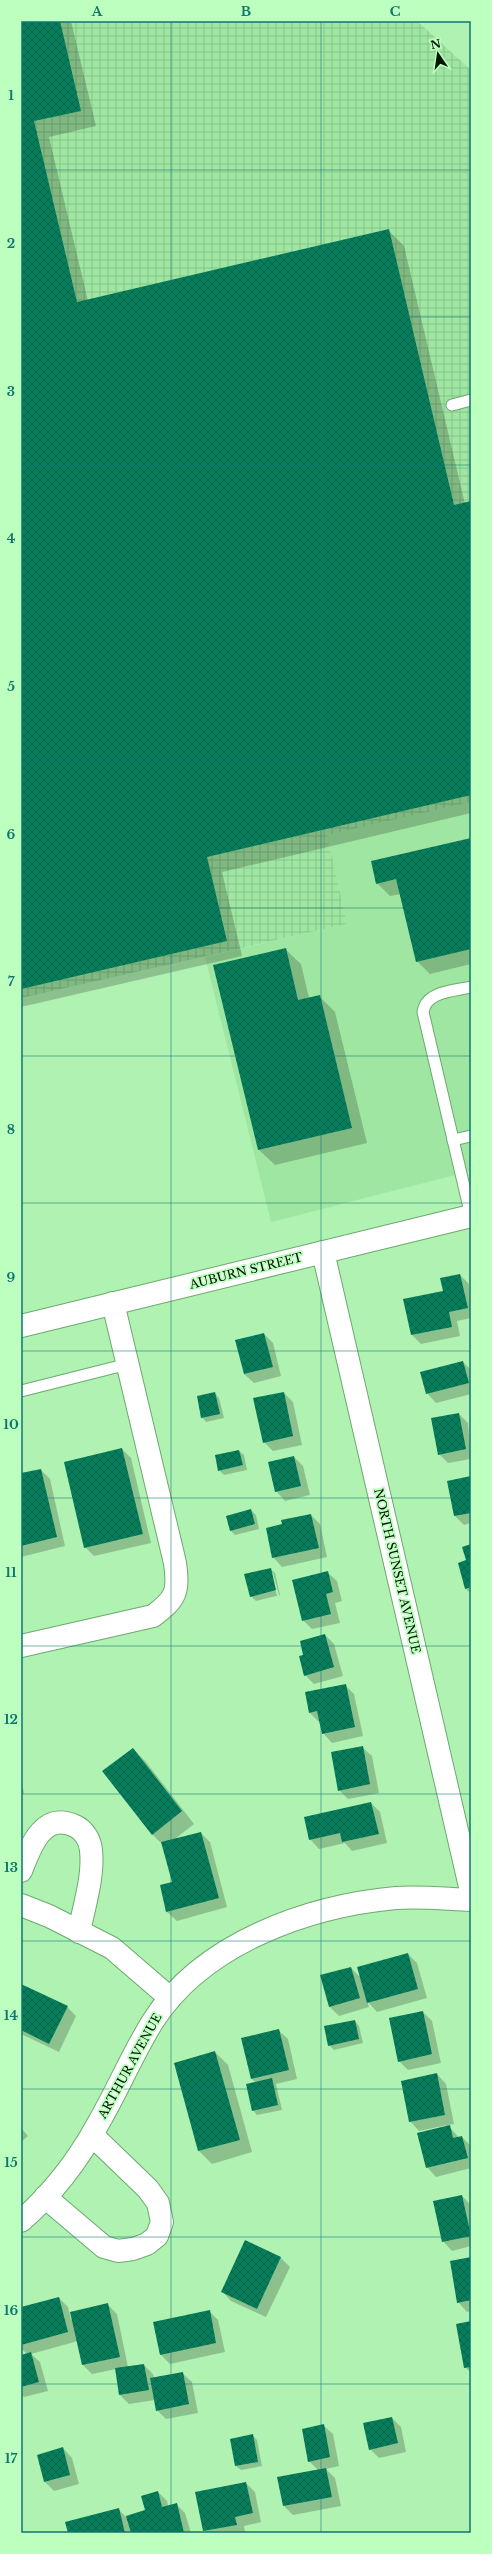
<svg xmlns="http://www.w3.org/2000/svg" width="492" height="2554" font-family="'Libre Baskerville',serif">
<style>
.built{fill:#9fe6a2}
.industrial{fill:url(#industrial-grid)}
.shadow{fill:#0003;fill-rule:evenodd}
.building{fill:url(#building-cross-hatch)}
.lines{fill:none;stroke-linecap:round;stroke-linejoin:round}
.service-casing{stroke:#6baa6e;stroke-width:13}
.minor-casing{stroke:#6baa6e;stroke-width:24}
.secondary-casing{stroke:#6baa6e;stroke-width:24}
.service{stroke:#fff;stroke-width:11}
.minor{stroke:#fff;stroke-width:22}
.secondary{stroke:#fff;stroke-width:22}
.grid{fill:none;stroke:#0f766e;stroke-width:1;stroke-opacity:0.55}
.labels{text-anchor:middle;stroke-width:3.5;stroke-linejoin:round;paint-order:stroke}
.street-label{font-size:12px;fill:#001401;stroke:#bdffbf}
.neatline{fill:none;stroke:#0f766e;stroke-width:1.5}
.grid-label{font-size:13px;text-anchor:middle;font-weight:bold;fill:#0f766e}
</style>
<defs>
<pattern id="industrial-grid" width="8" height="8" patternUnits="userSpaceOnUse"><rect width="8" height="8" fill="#9fe6a2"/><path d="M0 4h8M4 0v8" fill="none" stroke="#87c48a"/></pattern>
<pattern id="building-cross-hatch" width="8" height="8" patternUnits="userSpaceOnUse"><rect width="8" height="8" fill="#067e5b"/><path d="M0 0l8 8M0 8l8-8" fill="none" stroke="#056649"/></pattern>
</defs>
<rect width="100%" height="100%" fill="#b0f2b2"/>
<polygon class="built" points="471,802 471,1171 271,1222 205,957 347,924 327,835"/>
<polygon class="industrial" points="21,21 417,21 471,70 471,802 327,835 347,924 21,998"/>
<g class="shadow">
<polygon points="21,21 71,21 96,126 49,137 88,301 388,230 404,246 465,504 471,502 471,813 222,872 242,956 21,1007"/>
<polygon points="471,839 471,964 430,974 417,961 401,894 390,896 377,883"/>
<polygon points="285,949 301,964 309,998 319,996 335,1012 367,1143 275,1165 259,1150 215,966"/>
<polygon points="460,1275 469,1284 471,1318 457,1321 460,1336 421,1344 412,1335 444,1291"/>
<polygon points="264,1334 273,1343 281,1376 254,1383 244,1374"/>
<polygon points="463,1362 471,1370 471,1394 436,1403 427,1393"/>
<polygon points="215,1393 219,1398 224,1418 206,1422 202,1417"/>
<polygon points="284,1393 293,1402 302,1445 273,1451 264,1442"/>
<polygon points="459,1414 468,1423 471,1459 448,1463 439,1454"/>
<polygon points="122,1449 131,1458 151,1543 94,1556 85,1547"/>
<polygon points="239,1451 244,1455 247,1470 224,1475 219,1470"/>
<polygon points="294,1457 303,1466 310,1495 285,1501 276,1491"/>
<polygon points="41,1470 50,1479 65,1546 21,1557 21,1474"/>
<polygon points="471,1477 471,1523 464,1525 455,1516"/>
<polygon points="251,1510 256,1515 259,1529 235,1535 230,1530"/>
<polygon points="311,1515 320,1524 327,1557 282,1567 273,1557 284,1525"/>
<polygon points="471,1545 471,1594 465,1588 467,1561"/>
<path d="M270,1569L275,1573L280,1595L256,1601L251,1596ZM271,1573H273L279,1595L277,1596Z"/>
<polygon points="327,1572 337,1581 342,1601 335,1603 340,1623 312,1629 303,1620"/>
<polygon points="325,1635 334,1644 343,1676 314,1684 305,1675 305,1655"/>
<polygon points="345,1685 354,1694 363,1736 332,1743 323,1733 319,1722 310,1713"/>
<polygon points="362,1747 372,1756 379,1793 348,1799 339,1790"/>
<polygon points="133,1749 146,1762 194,1824 175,1839 201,1833 210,1842 227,1907 177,1921 167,1912 173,1883 163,1845 152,1834"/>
<polygon points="21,1778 24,1794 21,1794"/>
<polygon points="371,1803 380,1812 387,1843 352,1851 345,1843 319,1849 310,1839"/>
<polygon points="408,1954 417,1963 427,1998 377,2012 367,2001 369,2007 339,2016 330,2007 322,1976 351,1968 362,1979"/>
<polygon points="21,1985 67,2007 76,2016 59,2052 21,2034"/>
<polygon points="423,2012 432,2021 441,2063 408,2070 399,2061"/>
<polygon points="355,2021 359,2026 363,2043 334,2050 329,2045"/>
<polygon points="278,2030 288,2039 297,2079 276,2084 282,2110 257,2115 253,2110 256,2083 252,2079 242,2039"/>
<polygon points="215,2052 228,2065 252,2152 212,2164 199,2151 175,2064"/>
<polygon points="437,2074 446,2084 454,2124 448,2125 459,2138 462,2137 471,2146 471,2168 436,2177 427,2167 447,2125 419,2131 410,2121"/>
<polygon points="21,2128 28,2136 21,2142"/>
<polygon points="462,2196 471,2205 471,2246 452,2251 443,2241"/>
<polygon points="246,2241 281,2258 290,2267 266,2317 231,2301 222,2291"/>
<polygon points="471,2258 471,2311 467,2312 458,2302"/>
<polygon points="59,2298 68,2307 71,2320 108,2305 117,2314 128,2367 144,2365 153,2374 154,2378 182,2373 192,2382 198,2413 166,2419 157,2410 155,2400 129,2404 120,2395 116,2369 92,2374 83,2365 78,2341 31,2354 40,2362 48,2391 24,2397 21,2394 21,2356 27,2354 21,2348 21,2308"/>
<polygon points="209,2311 218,2320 225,2352 170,2364 161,2355"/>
<polygon points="471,2322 471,2373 465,2367"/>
<polygon points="392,2418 401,2427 406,2452 379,2458 370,2449"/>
<polygon points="323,2425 333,2434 339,2466 326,2469 335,2478 341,2506 293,2515 284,2506 278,2478 318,2470 309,2461"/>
<polygon points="252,2435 257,2440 262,2466 241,2470 236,2466"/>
<polygon points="63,2448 72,2458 79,2484 54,2491 45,2482"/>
<polygon points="246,2483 255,2492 261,2522 244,2526 245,2533 206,2533 196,2493"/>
<polygon points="158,2492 167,2501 168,2506 176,2504 185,2513 191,2533 69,2533 118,2509 126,2517 146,2511"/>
</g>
<g class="building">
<polygon points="21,21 60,21 81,111 34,121 77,302 389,229 454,505 471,501 471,795 207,857 227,941 21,989"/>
<polygon points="471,838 471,949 416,962 396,879 376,884 371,861"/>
<polygon points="286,948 298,1000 320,995 352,1128 258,1150 213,965"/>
<polygon points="460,1274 468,1308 449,1312 452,1327 411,1335 403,1299 443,1291 440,1278"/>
<polygon points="264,1333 273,1367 244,1374 235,1340"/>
<polygon points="463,1361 469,1383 426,1394 420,1372"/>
<polygon points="215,1392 220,1414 201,1418 197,1396"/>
<polygon points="284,1392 293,1436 263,1443 253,1398"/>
<polygon points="459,1413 466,1449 438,1455 431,1418"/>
<polygon points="122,1448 143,1534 84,1548 64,1462"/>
<polygon points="239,1450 243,1465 218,1471 215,1455"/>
<polygon points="294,1456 301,1486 275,1492 268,1462"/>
<polygon points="41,1469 57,1537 21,1546 21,1473"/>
<polygon points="471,1476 471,1513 454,1516 447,1481"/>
<polygon points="251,1509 255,1524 230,1531 226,1516"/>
<polygon points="311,1514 319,1548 272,1558 266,1528 282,1524 281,1520"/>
<polygon points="471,1544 471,1587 465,1589 458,1563 466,1560 462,1547"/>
<polygon points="271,1568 276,1590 250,1597 244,1574"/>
<polygon points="328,1571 333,1592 326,1594 331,1614 302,1621 292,1580"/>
<polygon points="325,1634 334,1667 304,1676 299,1656 303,1655 300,1641"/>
<polygon points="346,1684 355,1727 322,1734 317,1711 309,1713 305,1692"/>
<polygon points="363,1746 370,1784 338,1791 331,1752"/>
<polygon points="133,1748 182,1811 152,1835 102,1771"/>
<polygon points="371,1802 379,1834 342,1842 340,1833 309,1840 304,1817"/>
<polygon points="201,1832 219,1898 166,1912 160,1885 172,1882 161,1842"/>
<polygon points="408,1953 418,1989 367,2003 357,1967"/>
<polygon points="351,1967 360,1998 329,2007 320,1975"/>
<polygon points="21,1984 68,2006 49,2044 21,2030"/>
<polygon points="423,2011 432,2054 398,2062 389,2018"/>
<polygon points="355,2020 359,2039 328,2046 324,2026"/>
<polygon points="279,2029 289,2070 251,2079 241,2038"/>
<polygon points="215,2051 240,2140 198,2151 174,2063"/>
<polygon points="437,2073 445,2115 409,2122 401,2081"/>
<polygon points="272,2078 278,2105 252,2111 246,2084"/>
<polygon points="450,2125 453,2138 462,2136 468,2158 426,2168 417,2133"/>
<polygon points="462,2195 471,2236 442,2242 433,2201"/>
<polygon points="245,2240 281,2257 257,2309 221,2292"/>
<polygon points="471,2257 471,2300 457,2303 450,2261"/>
<polygon points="59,2297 68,2332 21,2345 21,2307"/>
<polygon points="108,2303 120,2357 82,2365 70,2312"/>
<polygon points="210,2310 216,2343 160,2355 153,2322"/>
<polygon points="471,2321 471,2367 464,2368 456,2324"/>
<polygon points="31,2352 39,2382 21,2387 21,2355"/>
<polygon points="144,2364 149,2390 119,2395 115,2368"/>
<polygon points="183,2372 189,2404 156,2411 150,2378"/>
<polygon points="392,2417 398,2443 369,2450 363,2423"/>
<polygon points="324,2424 330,2457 308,2462 302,2429"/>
<polygon points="253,2434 258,2462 235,2466 230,2439"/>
<polygon points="63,2447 70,2475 44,2482 37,2455"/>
<polygon points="326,2468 332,2497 283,2506 277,2477"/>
<polygon points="246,2482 253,2513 235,2517 237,2525 203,2531 195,2492"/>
<polygon points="158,2491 162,2507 177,2503 184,2533 131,2533 126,2516 145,2510 141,2496"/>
<polygon points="119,2508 125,2533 68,2533 65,2522"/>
</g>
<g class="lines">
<defs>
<g id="service">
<polyline points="452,405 471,400"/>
<polyline points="453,1140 471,1136"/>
<path d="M471,1216L423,1012C426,991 454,991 471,987"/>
<polyline points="21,1391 128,1364"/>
</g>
<g id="minor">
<polyline points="323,1252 471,1891"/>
<path d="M21,1646L153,1616C176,1599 179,1592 175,1563L113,1303"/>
<path d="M21,1871C30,1848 42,1811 75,1826C84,1830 90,1840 91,1850C94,1876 84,1906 79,1932"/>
<polyline points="21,1905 49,1916 112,1948 170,1998"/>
<polyline points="45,2197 104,2247 118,2251 133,2249 147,2244 157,2236 162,2222 158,2203 148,2189 92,2135"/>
<path d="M21,2221C52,2194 79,2159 99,2122C118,2089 133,2053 153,2021C203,1943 308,1906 396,1898C420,1896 446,1899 471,1900"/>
</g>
<polyline id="secondary" points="21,1326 471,1216"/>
</defs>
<use href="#service" class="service-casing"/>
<use href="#minor" class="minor-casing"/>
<use href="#secondary" class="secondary-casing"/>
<use href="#service" class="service"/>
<use href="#minor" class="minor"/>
<use href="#secondary" class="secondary"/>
</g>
<path class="grid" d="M171,21V2533M321,21V2533M21,170H471M21,317H471M21,465H471M21,613H471M21,760H471M21,908H471M21,1056H471M21,1203H471M21,1351H471M21,1498H471M21,1646H471M21,1794H471M21,1941H471M21,2089H471M21,2237H471M21,2384H471"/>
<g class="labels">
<g class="street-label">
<text transform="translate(246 1271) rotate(-14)" y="4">AUBURN STREET</text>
<text transform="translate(397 1571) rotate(77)" y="4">NORTH SUNSET AVENUE</text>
<text transform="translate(130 2066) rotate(-61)" y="4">ARTHUR AVENUE</text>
</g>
</g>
<rect width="492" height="2554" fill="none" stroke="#bdffbf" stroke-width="44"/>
<g transform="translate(438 54) rotate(347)" stroke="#bdffbf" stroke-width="3" paint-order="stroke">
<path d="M0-3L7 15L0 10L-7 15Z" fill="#001401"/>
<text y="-6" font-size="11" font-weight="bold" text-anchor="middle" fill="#001401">N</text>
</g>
<rect x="22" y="22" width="448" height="2510" class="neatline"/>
<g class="grid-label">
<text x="97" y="16">A</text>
<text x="246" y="16">B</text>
<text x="395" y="16">C</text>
<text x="11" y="100">1</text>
<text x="11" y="248">2</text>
<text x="11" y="396">3</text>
<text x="11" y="543">4</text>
<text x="11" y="691">5</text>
<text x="11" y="839">6</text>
<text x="11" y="986">7</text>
<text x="11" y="1134">8</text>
<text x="11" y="1282">9</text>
<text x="11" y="1429">10</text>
<text x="11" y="1577">11</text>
<text x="11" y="1724">12</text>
<text x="11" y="1872">13</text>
<text x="11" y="2020">14</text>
<text x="11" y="2167">15</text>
<text x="11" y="2315">16</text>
<text x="11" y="2463">17</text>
</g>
</svg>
